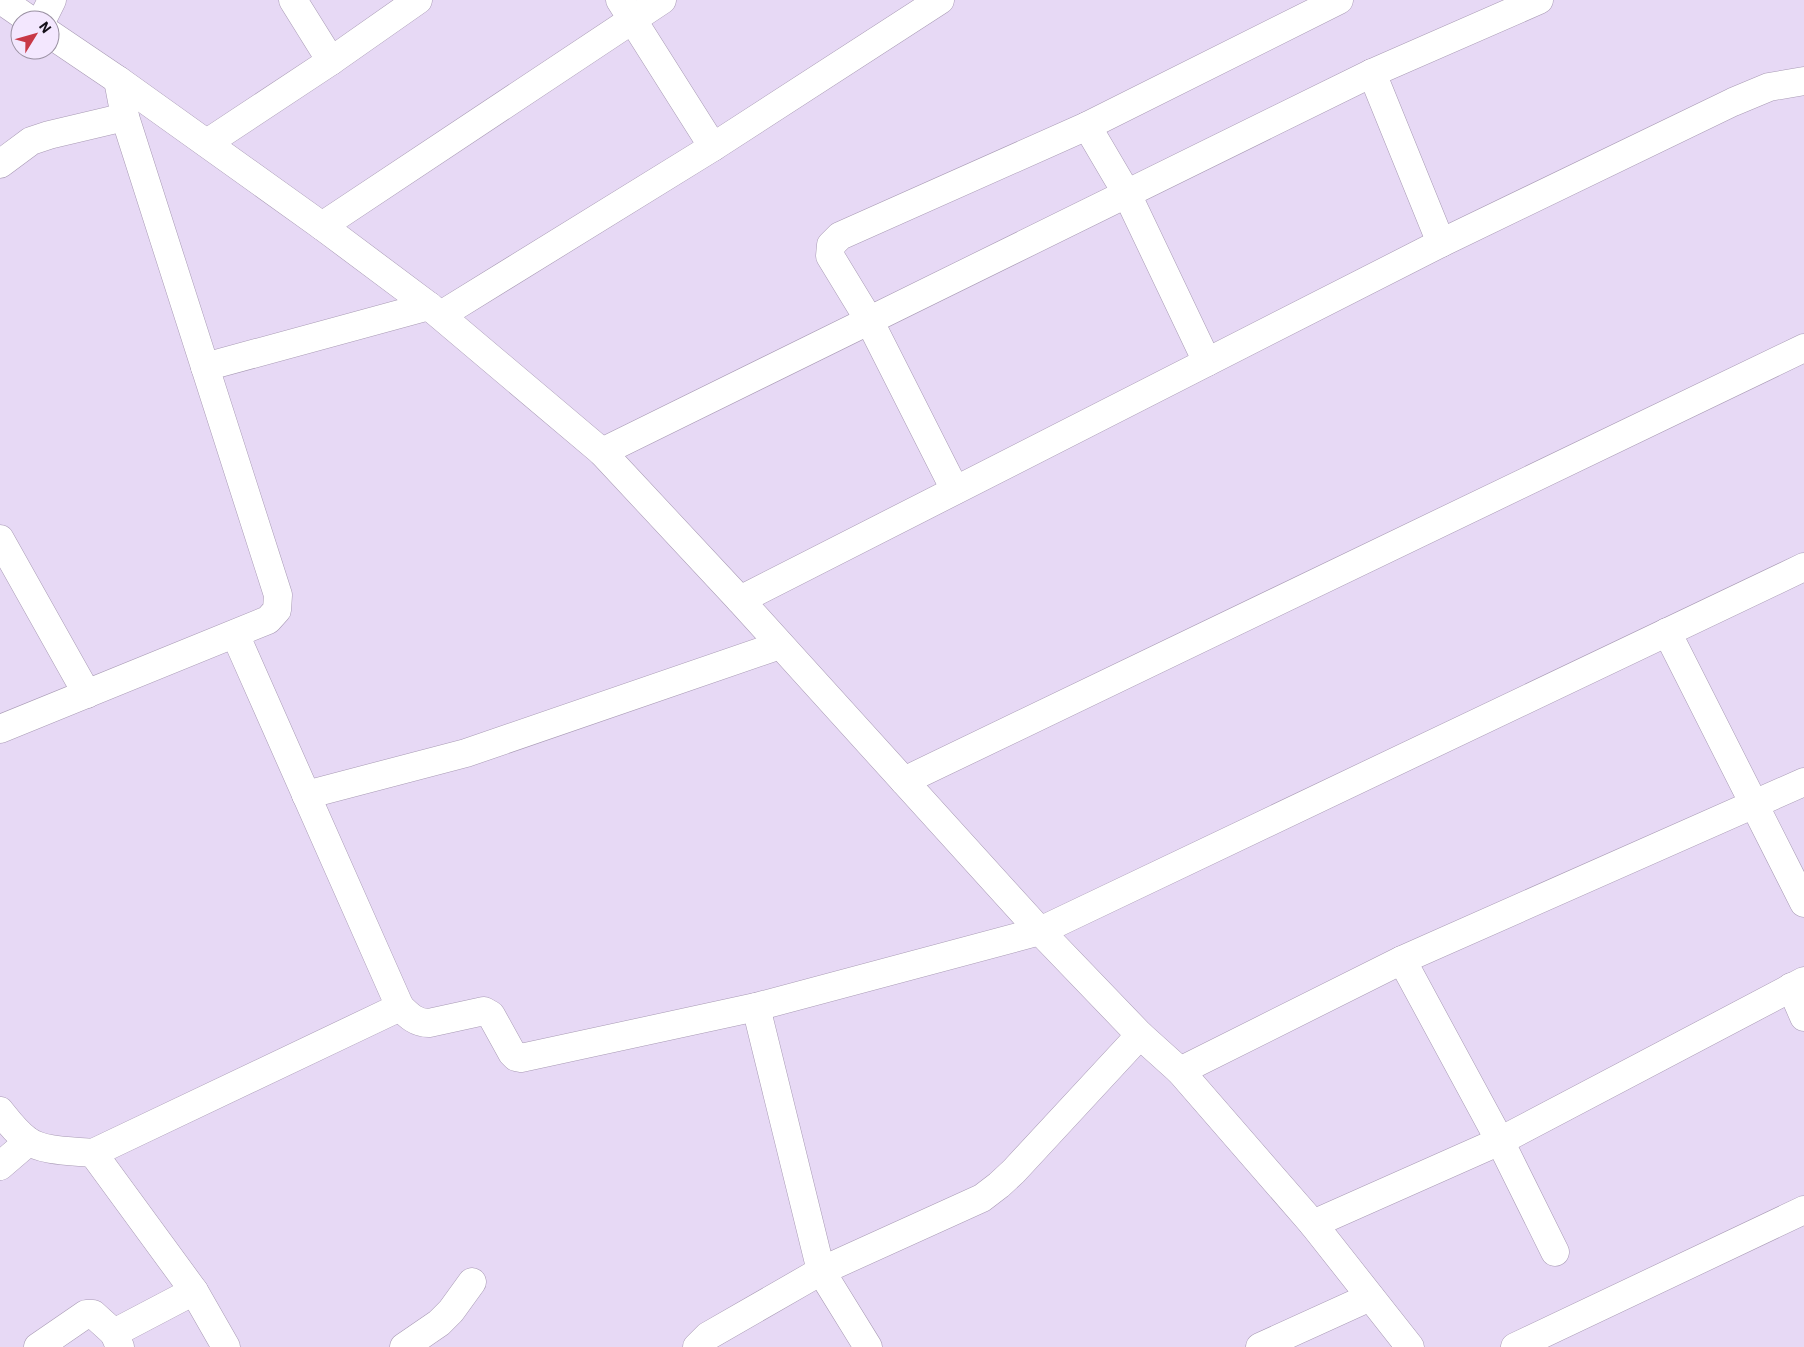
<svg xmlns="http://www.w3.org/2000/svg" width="1804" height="1347" font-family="'IBM Plex Sans',sans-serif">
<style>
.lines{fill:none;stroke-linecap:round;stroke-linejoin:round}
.minor-casing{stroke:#a89ab4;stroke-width:29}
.minor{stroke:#fff;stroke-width:28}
</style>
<rect width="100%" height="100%" fill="#e7d9f5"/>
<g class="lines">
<defs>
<g id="minor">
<polyline points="1,0 30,20"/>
<polyline points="293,0 331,61"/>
<polyline points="620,0 713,147"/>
<polyline points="42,20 52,0"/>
<polyline points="50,34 118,80 322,226 429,306 602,452 740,600 1040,931 1140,1035 1180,1071 1313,1224 1410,1347"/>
<polyline points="1372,73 1441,243"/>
<polyline points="1087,126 1127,194 1207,362"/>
<polyline points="207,143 331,61 418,0"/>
<polyline points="0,164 31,141 49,135 125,117"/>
<polyline points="322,226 662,0"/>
<polyline points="441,315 713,147 940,0"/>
<polyline points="205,367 429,306"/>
<polyline points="602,452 1372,73 1539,0"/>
<polyline points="955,490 869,320 830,256 831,245 840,236 1087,126 1339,0"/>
<polyline points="0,539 87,694"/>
<polyline points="740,600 1441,243 1733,102 1769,87 1804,81"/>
<polyline points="1667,632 1804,903"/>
<polyline points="0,729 268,620 277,610 278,595 125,117 118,80"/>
<polyline points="904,781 1804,348"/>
<polyline points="306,795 466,753 780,645"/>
<polyline points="1402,960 1500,1141 1555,1252"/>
<polyline points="1791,987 1804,1017"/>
<path d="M400,1007C409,1016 416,1023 429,1023L484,1011L491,1015L512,1053L516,1057L521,1058L756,1007L1040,931L1804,567"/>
<polyline points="756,1007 821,1271 868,1347"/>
<polyline points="1180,1071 1402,960 1804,782"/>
<path d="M0,1111C8,1121 16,1132 27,1140C42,1152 75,1151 93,1153L400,1007L235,634"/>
<polyline points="93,1153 194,1291 226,1347"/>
<polyline points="0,1166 28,1142"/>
<polyline points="1313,1224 1500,1141 1804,981"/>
<polyline points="38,1347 86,1314 93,1314 114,1333"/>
<polyline points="120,1347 114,1333 194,1291"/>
<polyline points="404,1347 439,1323 451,1311 472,1282"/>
<polyline points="697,1347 708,1336 821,1271 982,1198 999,1185 1014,1171 1140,1035"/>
<polyline points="1260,1347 1370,1297"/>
<polyline points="1515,1347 1804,1210"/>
</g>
</defs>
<use href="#minor" class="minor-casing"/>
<use href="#minor" class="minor"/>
</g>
<g transform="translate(35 35) rotate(53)"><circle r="24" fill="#f3e7fe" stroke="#9a91a2"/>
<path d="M0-4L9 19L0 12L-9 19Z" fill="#c83846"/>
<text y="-8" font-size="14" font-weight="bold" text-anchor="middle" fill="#151019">N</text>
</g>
</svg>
